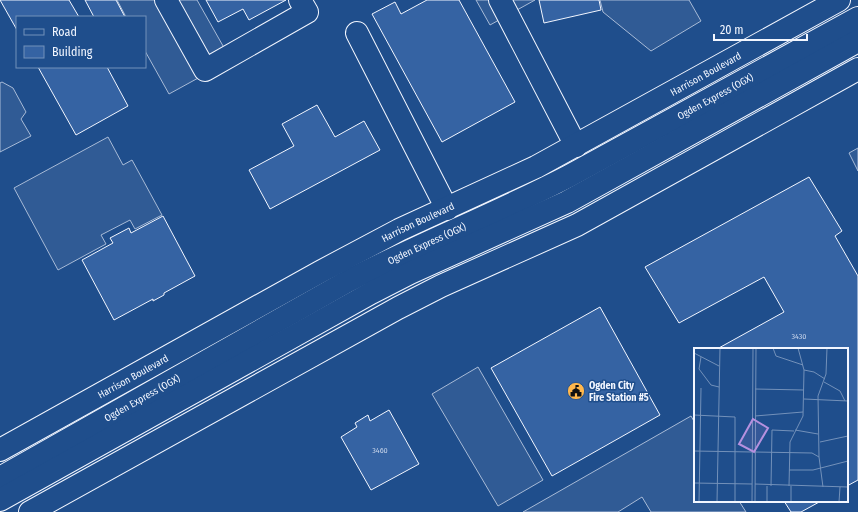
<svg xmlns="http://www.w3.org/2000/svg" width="858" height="512" font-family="'Fira Sans Condensed',sans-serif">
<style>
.parking{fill:#305b95;stroke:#a8bbd7}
.building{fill:#3563a3;stroke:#f2f6ff}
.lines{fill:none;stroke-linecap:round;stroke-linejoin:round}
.minor-casing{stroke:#f2f6ff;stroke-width:24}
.major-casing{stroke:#f2f6ff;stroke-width:24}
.minor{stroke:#1f4e8c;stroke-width:22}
.major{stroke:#1f4e8c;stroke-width:22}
.labels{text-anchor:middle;stroke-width:3;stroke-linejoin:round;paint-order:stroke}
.number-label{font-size:8px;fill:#c3d1e8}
.street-label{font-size:10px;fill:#f2f6ff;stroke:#1f4e8c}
.poi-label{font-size:10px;font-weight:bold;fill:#f2f6ff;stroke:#1f4e8c;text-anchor:start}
.inset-road{fill:none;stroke:#7391ba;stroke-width:1}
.view{fill:#b691df;fill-opacity:0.15;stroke:#b691df;stroke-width:2}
.inset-edge{fill:none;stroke:#f2f6ff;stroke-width:2}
</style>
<rect width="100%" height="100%" fill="#1f4e8c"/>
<g class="parking">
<polygon points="117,0 197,0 231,60 169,94 145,51 145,17 126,17"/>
<polygon points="476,0 535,0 490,25"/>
<polygon points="600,0 689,0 701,21 651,51 603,12"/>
<polygon points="2,82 13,88 26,112 21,119 31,136 0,152 0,83"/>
<polygon points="108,137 123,165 132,160 162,215 135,229 130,220 101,235 106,244 58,270 14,188"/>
<polygon points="858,148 858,171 849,153"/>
<polygon points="478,367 543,480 498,506 432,394"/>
<polygon points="691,416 695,423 695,501 739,501 746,512 651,512 642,497 618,512 523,512"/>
</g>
<g class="building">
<polygon points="0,0 69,0 79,17 17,17 17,30"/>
<polygon points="85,0 116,0 125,17 94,17"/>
<polygon points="206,0 286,0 249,20 243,9 218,22"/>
<polygon points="427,0 459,0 515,102 442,142 372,14 395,2 401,14"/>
<polygon points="539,0 599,0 601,10 544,23"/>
<polygon points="38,67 107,67 128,106 76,135"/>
<polygon points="317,105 335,137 364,121 380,150 270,209 249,170 294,146 282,124"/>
<polygon points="809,177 842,231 835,236 858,276 858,480 847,486 847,349 717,349 784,312 764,277 679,323 645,267"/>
<polygon points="163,216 195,276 164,293 164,295 153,301 153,299 114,320 82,260 113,243 110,238 129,228 131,233"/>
<polygon points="600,307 660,415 552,476 491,368"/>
<polygon points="389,410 419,464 371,490 341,437 357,427 355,423 368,415 370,421"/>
<polygon points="784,501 821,501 801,512 791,512"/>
</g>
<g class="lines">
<defs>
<g id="minor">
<polyline points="166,0 205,70 307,12 300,0"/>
<polyline points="500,0 576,146"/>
<polyline points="357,33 447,209"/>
<path id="s1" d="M0,478L348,281C421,243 496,214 569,176L858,18"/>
<polyline points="0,500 371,293 410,273 567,202 858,41"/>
</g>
<g id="major">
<path id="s2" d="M0,450L320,272L399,230L536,167L839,0"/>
<polyline points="30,512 398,308 441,286 577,225 858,69"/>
</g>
</defs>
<use href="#minor" class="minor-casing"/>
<use href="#major" class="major-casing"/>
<use href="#minor" class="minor"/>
<use href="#major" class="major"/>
</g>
<defs>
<symbol id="civic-disc" viewBox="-11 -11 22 22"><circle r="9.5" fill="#ffb74d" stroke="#1f4e8c"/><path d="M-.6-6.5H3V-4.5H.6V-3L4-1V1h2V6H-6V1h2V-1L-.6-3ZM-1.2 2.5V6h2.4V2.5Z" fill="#111"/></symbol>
</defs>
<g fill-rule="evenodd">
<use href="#civic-disc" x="566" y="381" width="20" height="20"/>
</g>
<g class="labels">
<g class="number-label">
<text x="799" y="339">3430</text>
<text x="380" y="453">3460</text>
</g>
<g class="street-label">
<text dy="4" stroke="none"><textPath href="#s2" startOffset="800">Harrison Boulevard</textPath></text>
<text dy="4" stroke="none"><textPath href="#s1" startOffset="811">Ogden Express (OGX)</textPath></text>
<text dy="4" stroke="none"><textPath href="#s2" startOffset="476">Harrison Boulevard</textPath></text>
<text dy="4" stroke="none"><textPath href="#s1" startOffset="487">Ogden Express (OGX)</textPath></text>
<text dy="4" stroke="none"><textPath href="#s2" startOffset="152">Harrison Boulevard</textPath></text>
<text dy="4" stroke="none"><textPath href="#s1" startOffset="163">Ogden Express (OGX)</textPath></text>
</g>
<g class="poi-label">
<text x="589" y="389">Ogden City<tspan x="589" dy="12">Fire Station #5</tspan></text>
</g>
</g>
<g transform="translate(694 348)">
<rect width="154" height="154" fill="#1f4e8c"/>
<path class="inset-road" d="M79,0L82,8L109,17M0,5L25,18M7,9L5,21L17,37L25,39M110,22L120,24L131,31M130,34L146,43L151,53M61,41L110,42M110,51L154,53M0,67L41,69V154M61,68L109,64M101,82L124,86M126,94L154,88M0,103L58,104M61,104L118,105L125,109M95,122H119L154,113M0,135L58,136M61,136L154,139M77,138L78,82L100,83M95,138L96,94L109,68L110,22L104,0M129,139L125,109L124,48L132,26L133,0M5,154L7,40M23,154L26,0M58,154L59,0M61,154L62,0M73,154V138M97,154V138M145,154L146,139"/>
<path class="view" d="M59,71L74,80L60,104L45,96Z"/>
<rect width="154" height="154" class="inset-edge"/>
</g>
<rect x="16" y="16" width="130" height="52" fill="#1f4e8c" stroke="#7391ba"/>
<rect x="24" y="29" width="20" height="6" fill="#1f4e8c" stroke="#7391ba"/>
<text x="52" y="36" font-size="12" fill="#f2f6ff">Road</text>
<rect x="24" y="46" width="20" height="12" fill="#3563a3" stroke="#7391ba"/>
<text x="52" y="56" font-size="12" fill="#f2f6ff">Building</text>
<path d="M714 34v6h93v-6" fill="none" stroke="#f2f6ff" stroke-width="2"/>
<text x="720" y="34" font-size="12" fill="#f2f6ff" stroke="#1f4e8c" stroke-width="3" paint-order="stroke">20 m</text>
</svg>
